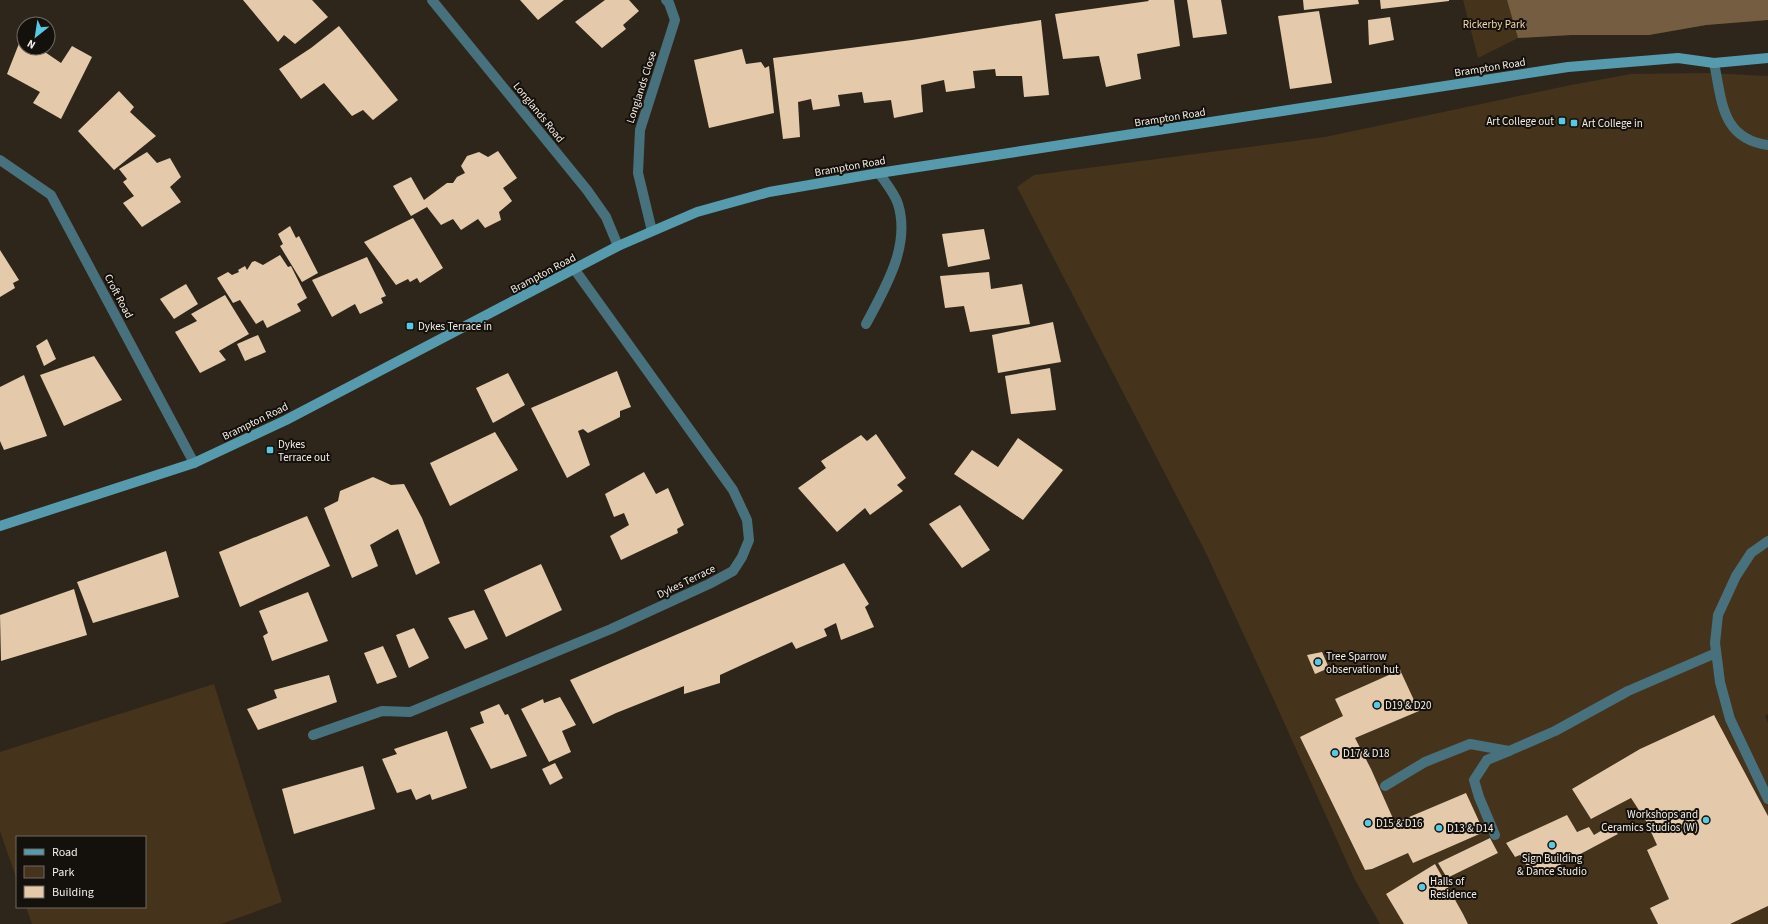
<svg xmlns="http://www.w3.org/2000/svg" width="1768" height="924" font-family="'Source Sans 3',sans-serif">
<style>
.green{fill:#45331c;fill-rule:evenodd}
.forest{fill:#745d41}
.building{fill:#e4caab}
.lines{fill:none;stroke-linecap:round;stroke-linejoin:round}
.lane{stroke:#47717c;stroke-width:10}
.street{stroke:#47717c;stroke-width:10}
.secondary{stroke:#559bad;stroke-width:10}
.poi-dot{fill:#58c9e3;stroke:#14100b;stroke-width:1.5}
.labels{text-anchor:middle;stroke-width:4;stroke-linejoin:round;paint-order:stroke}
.park-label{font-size:11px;fill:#f9d7af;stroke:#14100b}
.street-label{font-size:11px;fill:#f5eee7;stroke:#14100b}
.poi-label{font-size:11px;fill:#f5eee7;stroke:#14100b;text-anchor:start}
</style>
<rect width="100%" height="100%" fill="#2f261b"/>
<g class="green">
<polygon points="1463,0 1768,0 1768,20 1706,25 1649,35 1571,35 1518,38 1478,58"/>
<path d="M1707,73L1768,76V714L1765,716L1768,723V816L1714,715L1640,749L1572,789L1591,819L1631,798L1646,821L1657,845L1647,851L1669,899L1650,908L1658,924H1468L1435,864L1386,894L1404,924H1380L1354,878L1274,700L1206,553L1017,187L1034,175L1325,137L1571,85L1631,74ZM1567,816L1577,832L1589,827L1594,835L1609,826L1618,834L1542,875L1537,868L1520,855L1514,857L1506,843ZM1489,838L1498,853L1447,878L1438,863Z"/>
<polygon points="214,684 282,902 221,924 32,924 26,907 145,907 145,837 17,837 17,880 0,831 0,752"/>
<polygon points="1768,906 1768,924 1730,924"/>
</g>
<polygon class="forest" points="1507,0 1768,0 1768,20 1706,25 1649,35 1571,35 1518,38"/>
<g class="building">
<polygon points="243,0 312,0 328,17 295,44 284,35 278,42"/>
<polygon points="520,0 564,0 538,20"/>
<polygon points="605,0 629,0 639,11 623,25 626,29 602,48 575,22"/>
<polygon points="1148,0 1174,0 1180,46 1137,54 1141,79 1106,87 1099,56 1063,59 1055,14 1149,1"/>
<polygon points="1187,0 1221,0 1227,34 1193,38"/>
<polygon points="1303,0 1358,0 1359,4 1304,10"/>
<polygon points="1380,0 1449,0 1449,1 1381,9"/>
<polygon points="1319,11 1332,83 1290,89 1278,16"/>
<polygon points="1390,17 1394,40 1369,45 1368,20"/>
<polygon points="1041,20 1049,95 1024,97 1022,76 996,76 995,69 973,71 975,88 946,92 944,80 921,85 923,112 894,118 891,100 864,103 862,92 838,95 840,106 813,110 811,99 798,102 800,137 783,139 773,58 912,40"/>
<polygon points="339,26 398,100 373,120 363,110 352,116 324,83 301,99 279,69 311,48"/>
<polygon points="22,36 24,38 24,48 39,48 61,63 72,46 92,57 61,119 33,103 40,92 7,74"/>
<polygon points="742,49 746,64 761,62 765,68 769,66 774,113 709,128 694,60"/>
<polygon points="119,91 134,107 130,112 156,136 114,170 78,131"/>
<polygon points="498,151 517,178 503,188 512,201 499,212 501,220 485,228 478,219 461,230 453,219 441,225 427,207 411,216 393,186 411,177 424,200 447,183 453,183 457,177 465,173 461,166 467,156 479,152 488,157"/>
<polygon points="147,152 157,163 170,158 181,177 170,187 181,202 142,227 123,203 134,196 123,182 127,179 119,169"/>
<polygon points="413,218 443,268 420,283 417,278 410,282 408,279 396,285 364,242"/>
<polygon points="290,226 296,238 299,236 318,273 302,282 280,246 283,244 278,234"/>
<polygon points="984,229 990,259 948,267 942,234"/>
<polygon points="0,250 19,280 13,283 15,288 0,297"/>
<polygon points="280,255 288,267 291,266 307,298 297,304 301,311 267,328 263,320 256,324 240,300 233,303 217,278 228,272 232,275 239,272 238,270 245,266 247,270 252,262 255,261 263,265"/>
<polygon points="367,257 386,296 381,298 383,303 360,314 355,304 332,317 312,280"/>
<polygon points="989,272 991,289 1022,284 1030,324 970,332 964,306 945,308 940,276"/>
<polygon points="186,284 198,304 174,319 160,299"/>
<polygon points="225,295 249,334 219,351 226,360 200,373 175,332 197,321 191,314"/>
<polygon points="1053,322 1061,362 998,373 992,335"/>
<polygon points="258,335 266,352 245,361 237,344"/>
<polygon points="47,339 56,359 44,366 36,346"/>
<polygon points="94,356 122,400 64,426 40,375"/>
<polygon points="1050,368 1056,410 1011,414 1005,376"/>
<polygon points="617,371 631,407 620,411 620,417 588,433 583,429 578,431 590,465 567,478 531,408"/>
<polygon points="508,373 525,405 493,423 476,388"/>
<polygon points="24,375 47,436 4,450 0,441 0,387"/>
<polygon points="495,432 518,470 450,506 430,463"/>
<polygon points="876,434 906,478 897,485 903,491 870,515 865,508 837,532 798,488 826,468 821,461 861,435 867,441"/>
<polygon points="1018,438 1063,470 1023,520 954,474 972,450 998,467"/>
<polygon points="644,472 656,494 668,488 684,525 677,529 678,533 621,560 610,536 629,525 624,513 614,517 605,494"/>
<polygon points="373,477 391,485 404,484 422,518 440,563 416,575 398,529 370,545 378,566 352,578 324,508 338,501 340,491"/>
<polygon points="960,505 990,550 962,568 929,524"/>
<polygon points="307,516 330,566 240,607 219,552"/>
<polygon points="166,551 179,597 93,623 77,582"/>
<polygon points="844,563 869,604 865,607 874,627 841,640 836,623 824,629 827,636 796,649 792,642 720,675 720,683 684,694 684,686 616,713 593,724 570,680"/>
<polygon points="541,564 562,610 506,637 484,590"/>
<polygon points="74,589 87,635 1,661 0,615"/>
<polygon points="308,592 328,641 272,661 263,636 268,633 259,611"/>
<polygon points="474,610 488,639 465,649 448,618"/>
<polygon points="414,628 429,658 409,668 396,635"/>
<polygon points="383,646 397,677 377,684 364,653"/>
<polygon points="1322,652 1329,668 1315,674 1307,655"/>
<polygon points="1400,670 1419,711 1355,738 1371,769 1395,823 1466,793 1484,832 1413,863 1408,853 1372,869 1365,870 1300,737 1343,716 1335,699"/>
<polygon points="329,675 337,702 258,730 247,709 277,698 274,690"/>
<polygon points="560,697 576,725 562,731 571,752 549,762 521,709 543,699 544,703"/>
<polygon points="499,704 505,715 508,714 527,756 491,769 470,728 484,723 480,712"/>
<polygon points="1714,715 1768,816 1768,906 1730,924 1658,924 1650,908 1669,899 1647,850 1657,845 1646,821 1631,798 1591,819 1572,789 1640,749"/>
<polygon points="447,731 467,788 432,800 430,794 416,800 411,789 397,793 382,759 397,754 394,749"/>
<polygon points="555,763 563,778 550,785 542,769"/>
<polygon points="363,766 375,809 294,834 282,789"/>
<polygon points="1567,815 1577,832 1589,827 1594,835 1609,826 1618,834 1541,875 1537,868 1530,871 1520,855 1515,857 1506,843"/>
<polygon points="1490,838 1498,853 1447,878 1438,863"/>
<polygon points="1435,864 1463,914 1468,924 1404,924 1386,894"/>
</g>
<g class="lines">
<g class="lane">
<path d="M1714,63C1722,100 1721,139 1768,145"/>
<polyline points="1768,541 1751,553 1736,576 1718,615 1715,643 1720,682 1730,719 1768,799"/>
<polyline points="1385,786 1425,762 1470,744 1509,751 1555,731 1628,691 1716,653"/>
<polyline points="1495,835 1479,797 1474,780 1487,760 1509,751"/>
</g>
<g class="street">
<polyline points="432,0 587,190 606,217 618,246"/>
<polyline points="0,160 51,195 194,463"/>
<polyline points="652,231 638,173 640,130 675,20 669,3 666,0"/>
<path d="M866,324C885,288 911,246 898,204C895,194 885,182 879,173"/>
<polyline points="313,735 382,711 410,712 611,629 709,584 733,571 742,557 749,540 747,520 733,490 575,270"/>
</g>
<polyline class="secondary" points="0,526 194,463 286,420 618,246 697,212 769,192 879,173 1568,67 1678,58 1714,63 1768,58"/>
</g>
<g class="poi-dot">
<rect x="1558" y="117" width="8" height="8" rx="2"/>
<rect x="1570" y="119" width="8" height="8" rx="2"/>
<rect x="406" y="322" width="8" height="8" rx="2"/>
<rect x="266" y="446" width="8" height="8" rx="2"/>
<circle cx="1318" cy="662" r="4"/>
<circle cx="1377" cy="705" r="4"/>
<circle cx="1335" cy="753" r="4"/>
<circle cx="1706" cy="820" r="4"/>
<circle cx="1368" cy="823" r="4"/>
<circle cx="1439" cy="828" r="4"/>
<circle cx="1552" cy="845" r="4"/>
<circle cx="1422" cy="887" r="4"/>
</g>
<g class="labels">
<g class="park-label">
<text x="1494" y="28">Rickerby Park</text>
</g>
<g class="street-label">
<text transform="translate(1490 67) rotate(-9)" y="4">Brampton Road</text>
<text transform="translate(641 87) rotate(-72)" y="4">Longlands Close</text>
<text transform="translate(539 112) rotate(51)" y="4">Longlands Road</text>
<text transform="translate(1170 117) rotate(-9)" y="4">Brampton Road</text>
<text transform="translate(850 166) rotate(-10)" y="4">Brampton Road</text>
<text transform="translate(543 273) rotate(-28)" y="4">Brampton Road</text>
<text transform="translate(119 296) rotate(62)" y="4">Croft Road</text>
<text transform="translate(255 421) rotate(-26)" y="4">Brampton Road</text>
<text transform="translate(686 581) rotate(-26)" y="4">Dykes Terrace</text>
</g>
<g class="poi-label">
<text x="1554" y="125" text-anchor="end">Art College out</text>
<text x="1582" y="127">Art College in</text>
<text x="418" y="330">Dykes Terrace in</text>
<text x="278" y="448">Dykes<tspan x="278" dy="13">Terrace out</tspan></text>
<text x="1326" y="660">Tree Sparrow<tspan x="1326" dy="13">observation hut</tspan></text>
<text x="1385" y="709">D19 &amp; D20</text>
<text x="1343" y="757">D17 &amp; D18</text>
<text x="1698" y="818" text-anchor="end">Workshops and<tspan x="1698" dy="13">Ceramics Studios (W)</tspan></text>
<text x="1376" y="827">D15 &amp; D16</text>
<text x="1447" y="832">D13 &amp; D14</text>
<text x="1552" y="862" text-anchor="middle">Sign Building<tspan x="1552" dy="13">&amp; Dance Studio</tspan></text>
<text x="1430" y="885">Halls of<tspan x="1430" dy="13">Residence</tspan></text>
</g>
</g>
<rect x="16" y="836" width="130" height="72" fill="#14100b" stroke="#6e6963"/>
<rect x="24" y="849" width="20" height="6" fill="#559bad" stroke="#6e6963"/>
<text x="52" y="856" font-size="12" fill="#f5eee7">Road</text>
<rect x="24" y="866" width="20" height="12" fill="#45331c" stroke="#6e6963"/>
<text x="52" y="876" font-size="12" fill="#f5eee7">Park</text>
<rect x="24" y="886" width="20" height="12" fill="#e4caab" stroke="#6e6963"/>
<text x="52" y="896" font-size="12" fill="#f5eee7">Building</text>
<g transform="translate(36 36) rotate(210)"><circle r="19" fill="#14100b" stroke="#6e6963"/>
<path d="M0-3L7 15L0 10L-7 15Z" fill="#58c9e3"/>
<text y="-6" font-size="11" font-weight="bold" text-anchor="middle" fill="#f5eee7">N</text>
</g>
</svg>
